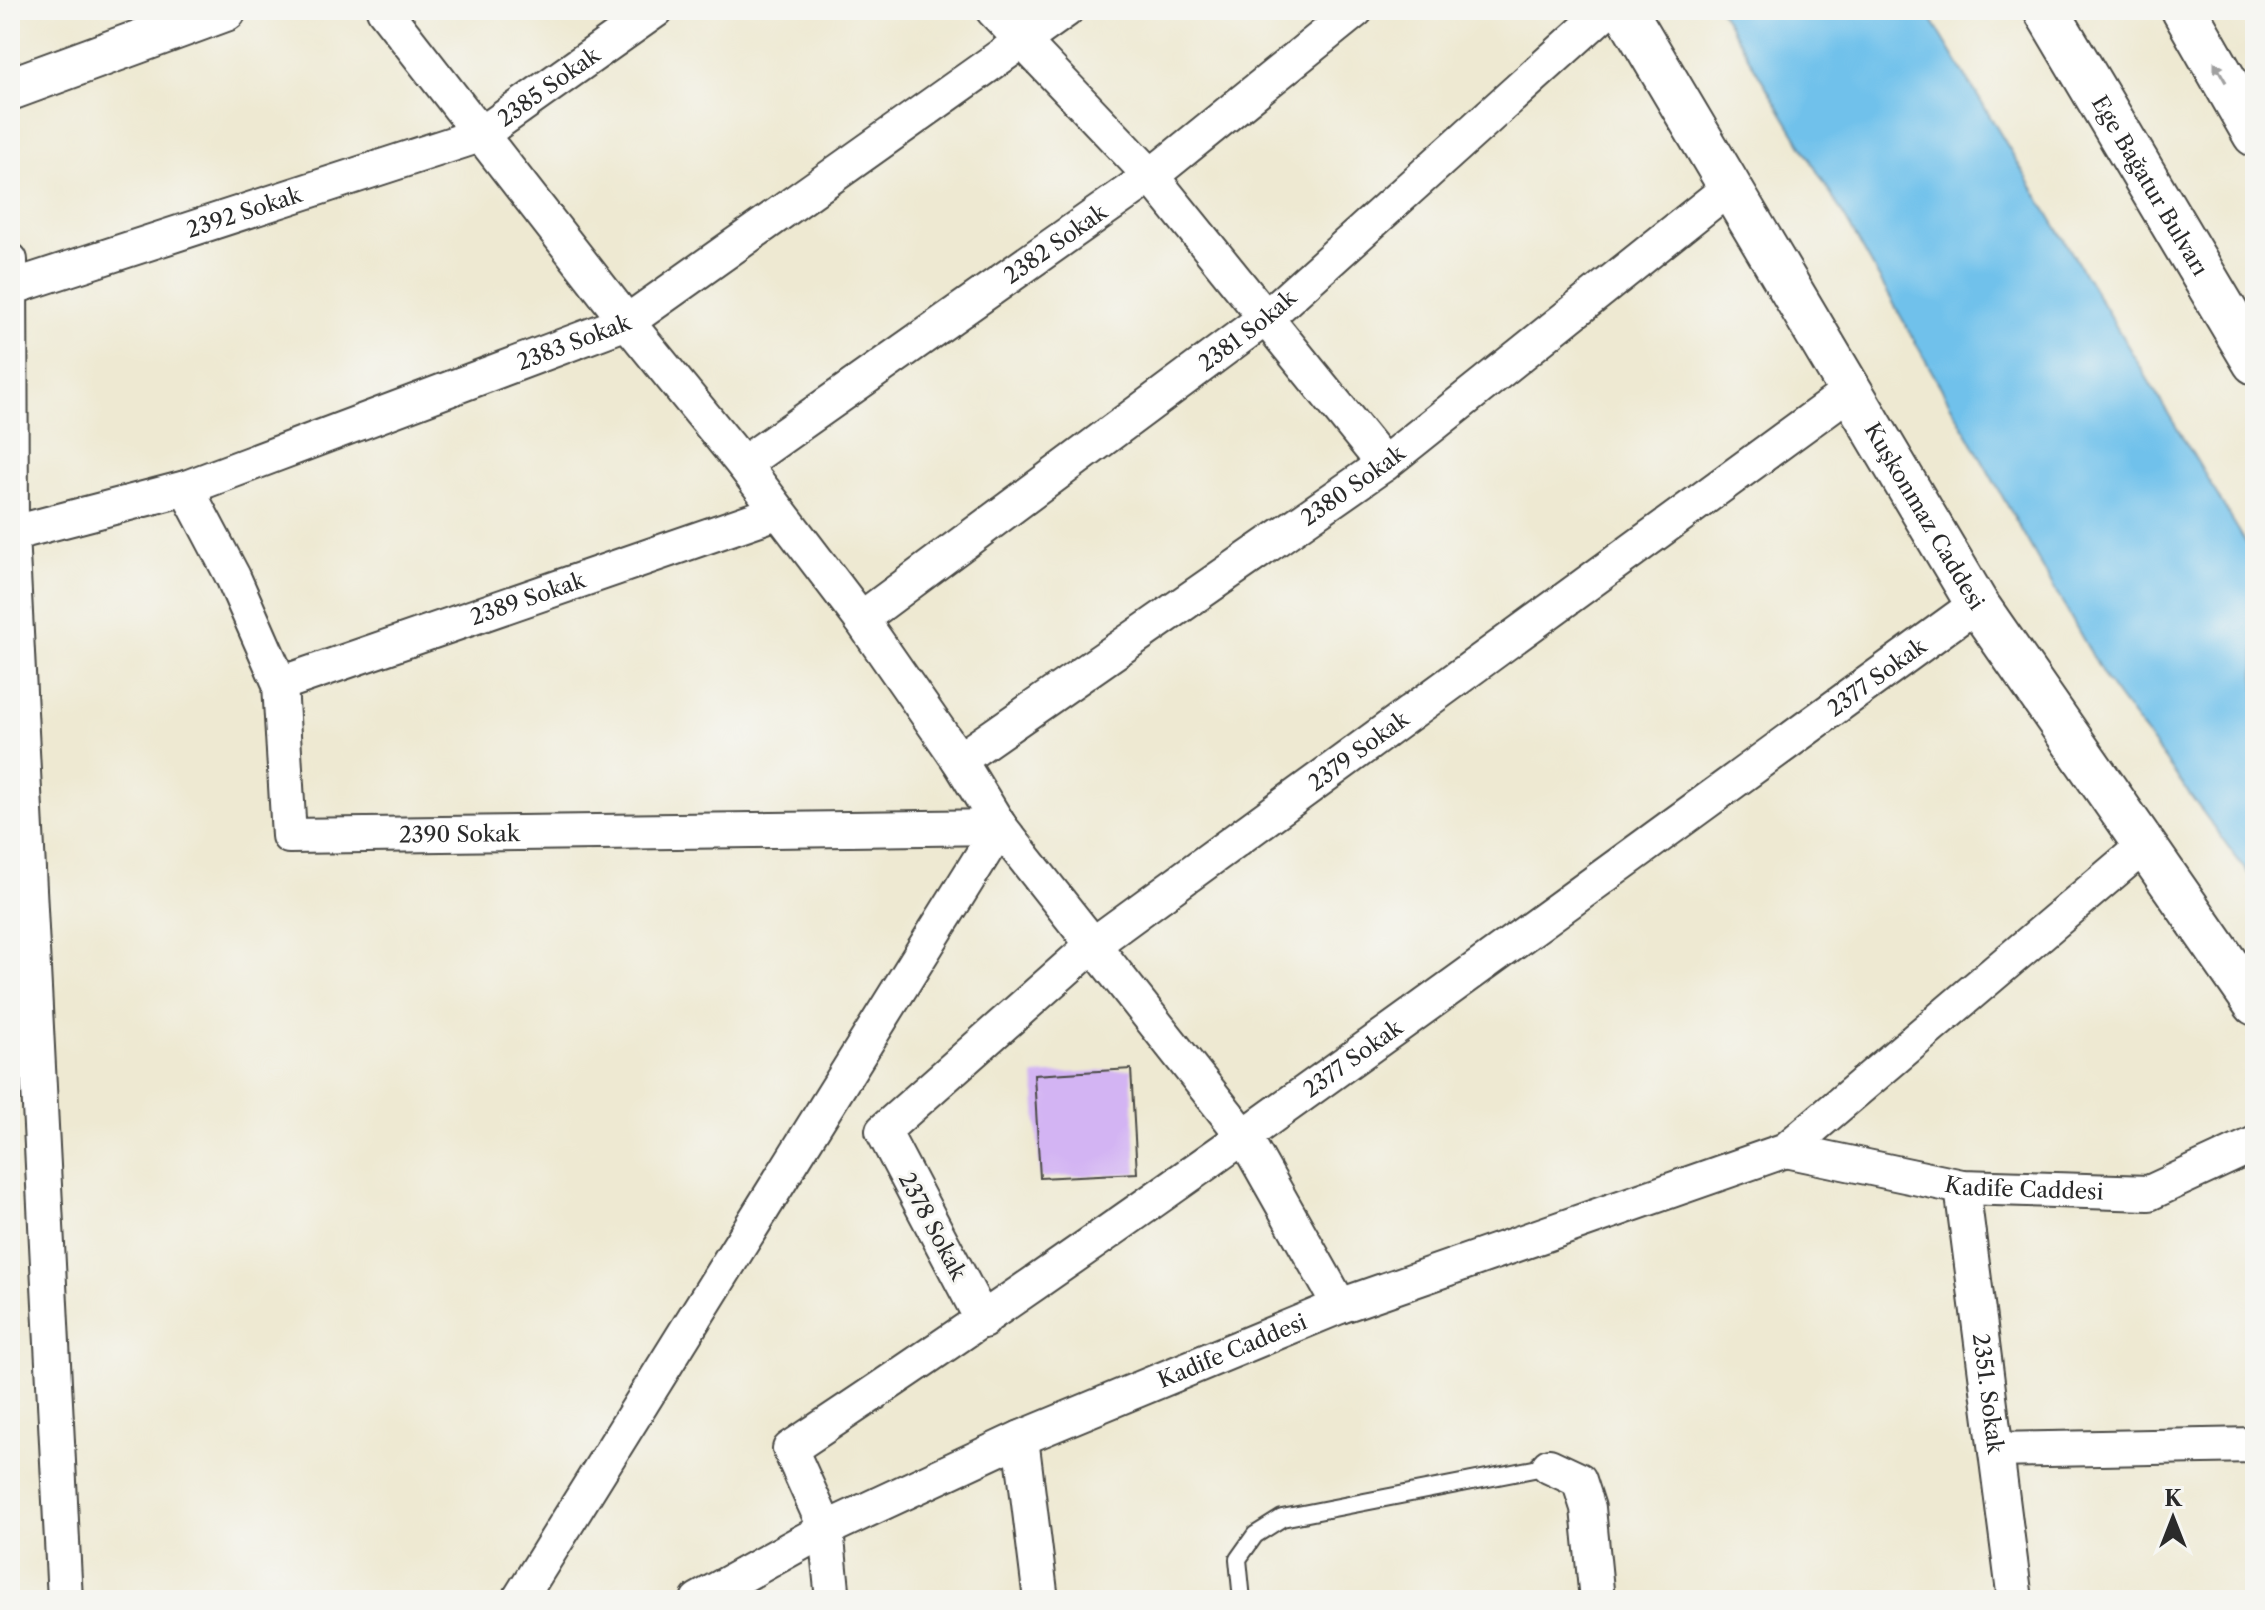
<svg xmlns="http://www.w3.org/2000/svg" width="2265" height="1610" font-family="'Libre Caslon Text',serif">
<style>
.water{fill:#6fc1eb;stroke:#4d768b;stroke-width:2}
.building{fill:#d3b4f3}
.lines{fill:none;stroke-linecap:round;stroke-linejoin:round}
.service-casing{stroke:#484844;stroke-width:20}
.minor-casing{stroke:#484844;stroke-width:38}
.tertiary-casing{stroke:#484844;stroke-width:46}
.primary-casing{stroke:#484844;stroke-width:48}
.service{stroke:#fff;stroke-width:16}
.minor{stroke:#fff;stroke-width:34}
.tertiary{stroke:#fff;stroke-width:42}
.primary{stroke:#fff;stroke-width:44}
.oneway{fill:#a0a0a0}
.labels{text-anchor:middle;stroke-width:6;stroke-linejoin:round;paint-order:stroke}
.street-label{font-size:22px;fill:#2b2b2b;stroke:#f6f6f2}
</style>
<rect width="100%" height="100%" fill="#f6f6f2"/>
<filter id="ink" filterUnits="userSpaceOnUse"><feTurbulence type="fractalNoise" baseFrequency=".0125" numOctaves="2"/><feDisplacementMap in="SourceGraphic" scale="16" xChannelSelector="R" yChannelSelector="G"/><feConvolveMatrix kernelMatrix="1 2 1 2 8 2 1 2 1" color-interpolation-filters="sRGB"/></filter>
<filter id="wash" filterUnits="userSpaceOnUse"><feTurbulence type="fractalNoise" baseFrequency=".006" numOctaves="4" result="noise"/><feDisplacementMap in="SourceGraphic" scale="32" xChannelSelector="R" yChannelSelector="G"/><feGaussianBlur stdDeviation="1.8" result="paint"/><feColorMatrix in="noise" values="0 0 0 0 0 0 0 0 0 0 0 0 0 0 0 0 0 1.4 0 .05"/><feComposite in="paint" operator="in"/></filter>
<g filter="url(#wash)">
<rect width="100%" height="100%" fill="#eee9d2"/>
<polygon class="water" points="1720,10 1926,10 2255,558 2255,883 2106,680 1847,221"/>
<g id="blocks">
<polygon class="building" points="1131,1069 1137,1173 1040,1178 1034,1075"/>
</g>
</g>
<g filter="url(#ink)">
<use href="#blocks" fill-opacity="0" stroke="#484844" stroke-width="2"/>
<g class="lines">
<defs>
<polyline id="service" points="1242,1600 1238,1559 1255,1535 1282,1518 1549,1466"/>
<g id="minor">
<polyline points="384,10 627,322 743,464 861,619 959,760 1000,827 1244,1136 1340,1306"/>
<polyline points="993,10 1151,176 1384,464"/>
<polyline points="10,260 11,534 65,1600"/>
<path id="s1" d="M10,288L480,135L656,10"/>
<path id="s2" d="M743,464L1151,176L1356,10"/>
<path id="s3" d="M186,488L233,577L280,684L289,836L1000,827"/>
<path id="s4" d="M10,534L186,488L627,322L1066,10"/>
<path id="s5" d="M861,619L1268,316L1607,10"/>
<path id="s6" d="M280,684L777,512"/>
<path id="s7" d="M959,760L1384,464L1730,187"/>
<path id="s8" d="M1786,1150L1962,1187L2149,1193L2255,1144"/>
<path id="s9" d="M1962,1187L2015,1600"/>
<path id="s10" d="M983,1321L883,1131L1094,944L1849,392"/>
<polyline points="1021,1438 1041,1600"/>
<polyline points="1996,1450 2255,1445"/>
<polyline points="1549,1466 1579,1480 1588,1508 1597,1600"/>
<polyline points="519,1600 1000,827"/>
<path id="s11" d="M698,1600L826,1529L1021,1438L1340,1306L1786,1150L2145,845"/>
<path id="s12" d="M833,1600L826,1529L790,1449C1195,1181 1584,889 1977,604"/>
</g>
<g id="tertiary">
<path id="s13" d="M1625,10L1977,604L2255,1004"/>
<polyline points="10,89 225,10"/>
</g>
<g id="primary">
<path id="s14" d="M2046,10L2255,362"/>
<polyline points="2184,10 2255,134"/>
</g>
</defs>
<use href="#service" class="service-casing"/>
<use href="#minor" class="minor-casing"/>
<use href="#tertiary" class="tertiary-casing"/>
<use href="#primary" class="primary-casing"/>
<use href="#service" class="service"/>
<use href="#minor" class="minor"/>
<use href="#tertiary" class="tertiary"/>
<use href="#primary" class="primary"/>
</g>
<defs><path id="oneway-solid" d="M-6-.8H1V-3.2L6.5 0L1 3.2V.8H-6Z" transform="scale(2)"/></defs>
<use class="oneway" href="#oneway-solid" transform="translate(2220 72) rotate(-120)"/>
</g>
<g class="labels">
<g class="street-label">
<text dy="8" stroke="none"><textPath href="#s1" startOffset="578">2385 Sokak</textPath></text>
<text dy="8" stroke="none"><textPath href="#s14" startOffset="204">Ege Bağatur Bulvarı</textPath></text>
<text dy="8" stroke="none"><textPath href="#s1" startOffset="246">2392 Sokak</textPath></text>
<text dy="8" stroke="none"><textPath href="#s2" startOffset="382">2382 Sokak</textPath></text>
<text dy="8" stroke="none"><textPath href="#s5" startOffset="482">2381 Sokak</textPath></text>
<text dy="8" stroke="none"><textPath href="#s4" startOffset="596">2383 Sokak</textPath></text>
<text dy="8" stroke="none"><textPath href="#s7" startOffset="480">2380 Sokak</textPath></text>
<text dy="8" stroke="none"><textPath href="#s13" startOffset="588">Kuşkonmaz Caddesi</textPath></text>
<text dy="8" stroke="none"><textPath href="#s6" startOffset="262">2389 Sokak</textPath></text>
<text dy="8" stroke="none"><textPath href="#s12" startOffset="1492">2377 Sokak</textPath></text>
<text dy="8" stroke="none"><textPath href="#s10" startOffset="824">2379 Sokak</textPath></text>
<text dy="8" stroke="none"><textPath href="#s3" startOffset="540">2390 Sokak</textPath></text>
<text dy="8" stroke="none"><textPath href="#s12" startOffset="844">2377 Sokak</textPath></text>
<text dy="8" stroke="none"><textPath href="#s8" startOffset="242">Kadife Caddesi</textPath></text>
<text transform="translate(933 1226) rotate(62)" y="8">2378 Sokak</text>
<text dy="8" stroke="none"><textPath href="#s11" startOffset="590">Kadife Caddesi</textPath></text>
<text dy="8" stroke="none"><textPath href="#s9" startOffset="208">2351. Sokak</textPath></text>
</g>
</g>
<rect width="2265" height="1610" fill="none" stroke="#f6f6f2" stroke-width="40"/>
<g transform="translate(2173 1518)" stroke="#f6f6f2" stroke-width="6" paint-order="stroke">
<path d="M0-6L14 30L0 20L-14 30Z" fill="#2b2b2b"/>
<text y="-12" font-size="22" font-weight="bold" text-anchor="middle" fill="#2b2b2b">K</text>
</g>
</svg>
